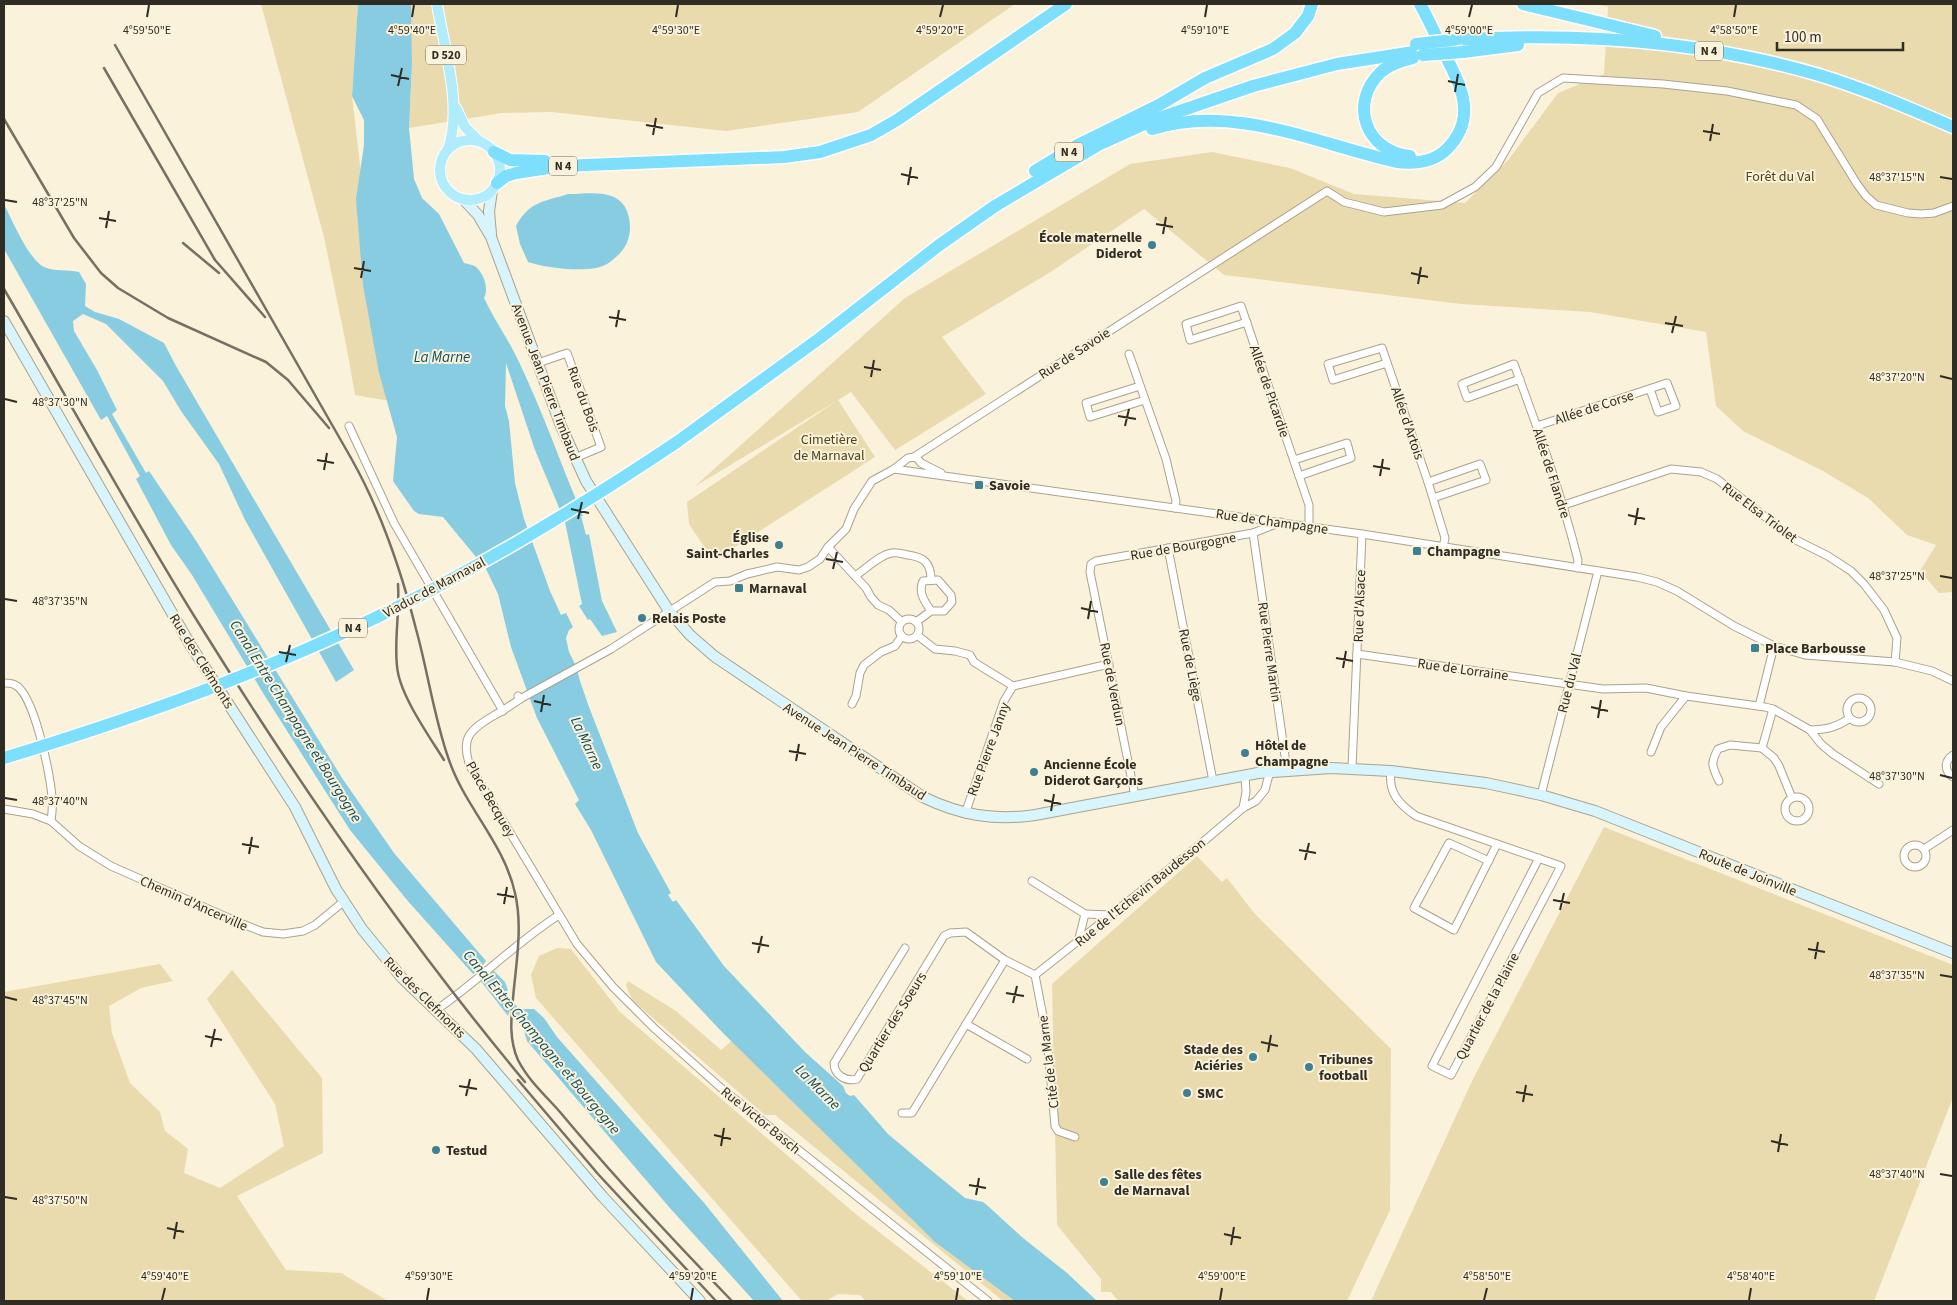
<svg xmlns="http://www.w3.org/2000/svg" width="1957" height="1305" font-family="'Source Sans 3',sans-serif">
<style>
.green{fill:#eadbaf}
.water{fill:#87cce1}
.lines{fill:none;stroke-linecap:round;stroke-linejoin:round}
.street-casing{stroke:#aaa28d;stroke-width:9}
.secondary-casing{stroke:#aaa28d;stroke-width:12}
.primary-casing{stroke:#fff;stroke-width:12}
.highway-casing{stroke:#fff;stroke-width:15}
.street{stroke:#fff;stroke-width:7}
.secondary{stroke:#d8f5fe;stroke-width:10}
.primary{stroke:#b1ecfd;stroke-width:10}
.highway{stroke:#7ddffb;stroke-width:12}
.rail{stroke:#757063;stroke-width:2.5}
.highway-bridge-casing{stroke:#fff;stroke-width:15;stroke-linecap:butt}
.highway-bridge{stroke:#7ddffb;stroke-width:12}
.ticks{fill:none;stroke:#2f2c23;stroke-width:2}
.poi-dot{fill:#3e7f91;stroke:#faf2db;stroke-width:2}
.labels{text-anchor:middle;stroke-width:4;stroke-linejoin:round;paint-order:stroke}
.shield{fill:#faf2db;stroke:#6c675a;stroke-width:1}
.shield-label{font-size:12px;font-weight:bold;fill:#2f2c23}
.park-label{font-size:14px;fill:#504318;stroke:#faf2db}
.poi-label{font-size:14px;font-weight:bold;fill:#2f2c23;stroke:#faf2db;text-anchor:start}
.street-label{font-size:14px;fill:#2f2c23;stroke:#faf2db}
.water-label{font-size:15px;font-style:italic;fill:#104c5b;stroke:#faf2db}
.ticks-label{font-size:12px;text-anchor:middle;fill:#2f2c23;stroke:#faf2db;stroke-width:4;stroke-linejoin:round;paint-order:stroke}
</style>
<rect width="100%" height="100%" fill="#faf2db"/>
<g class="green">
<polygon points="261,4 358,4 352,96 371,260 390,401 355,395 346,344 324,237"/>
<polygon points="410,4 1015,4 858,112 726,131 551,112 502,113 409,128 412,70"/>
<polygon points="1597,4 1953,4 1953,592 1939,593 1920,571 1936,545 1907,535 1868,498 1823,471 1743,431 1716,406 1706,332 1590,312 1461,304 1224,275 1144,209 1049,273 942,337 986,394 895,450 851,392 838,400 875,457 724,554 707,551 689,524 687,502 838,400 694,487 905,298 1130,164 1212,152 1290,168 1354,194 1465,203 1509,159 1558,93 1604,74 1608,7"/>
<polygon points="1604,827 1953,965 1953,1097 1874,1301 1371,1301 1472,1081"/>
<polygon points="1197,856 1222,882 1227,878 1255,914 1391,1049 1390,1210 1347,1301 1118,1301 1111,1292 1101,1292 1101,1279 1057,1225 1052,984"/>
<polygon points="557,948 571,949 620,1012 852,1211 968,1301 866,1301 860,1295 838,1294 826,1301 802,1301 536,998 531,975 539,956"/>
<polygon points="160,964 173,981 141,988 109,1006 112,1033 130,1083 160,1112 165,1131 188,1149 184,1173 220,1188 284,1146 275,1104 207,999 232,970 322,1078 323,1153 237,1196 286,1270 341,1273 388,1301 4,1301 4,992"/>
<polygon points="628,981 676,1011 721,1050 735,1038 1033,1301 1003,1301 775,1115 765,1115 632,1000 626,985"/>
</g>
<g class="water">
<path d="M358,4H411L412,65L409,128L414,179L422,198L439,214L464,263C468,264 474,265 476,267C484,274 489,289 484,298C494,320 509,340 519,362C543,412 561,465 583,516H581L586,535L589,534L602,601L617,632L602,636L590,619L588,620L579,606L582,604L565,522L535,450L506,363L505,406L509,421L515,483L524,519L550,591L561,615L566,613L573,627L569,630L566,638L569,652L576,666L580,681L589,707L638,833L671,893L668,895L673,902L676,900L724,966L805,1052L843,1086L846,1093L850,1096L854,1095L888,1134L926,1166L965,1198L983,1202L989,1207L1023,1238L1067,1273L1097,1301H1015L935,1242L723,1033L656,962L591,830L575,804L579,800L537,718L511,647L498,594L486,569L443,517L419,514L414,511L393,481L397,437L379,373L363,285L356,199L364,145V120L352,96Z"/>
<path d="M568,194C583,194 601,191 614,197C632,205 634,234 624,248C621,253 612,261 607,264C590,274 546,268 528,262L520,244L516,226C530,201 543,202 568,194Z"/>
<path d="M4,204C12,220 29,260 44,267C55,272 67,269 79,272L86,284L85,306L95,312L119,319L164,343L176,366L354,670L336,682L245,520L219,464L181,411L163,381L106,324L83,314L73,321L74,331L97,370L117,410L112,414L146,473L149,471L195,539L342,778L394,853L486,961L483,965L488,973L493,970L505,982L508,990L506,993L519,1009H534L544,1018L557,1037L705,1204L783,1301H754L669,1207L527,1041L521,1021L510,1009L508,1016L480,980L483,977L478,971L473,974L407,900L350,830L263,693L192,575L171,545L136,479L140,476L137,471L107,416L101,420L4,249Z"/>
</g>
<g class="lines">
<defs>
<g id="street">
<polyline points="1247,322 1190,340 1186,324 1241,306 1309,505 1309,527"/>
<polyline points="1129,354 1166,459 1176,501 1175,508"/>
<polyline points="538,363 567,353 601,447 575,458"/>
<polyline points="1387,363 1333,380 1328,364 1382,348 1428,482"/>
<path d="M1520,379L1467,398L1462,384L1514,364C1538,429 1561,493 1578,560L1577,568"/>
<polyline points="1140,386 1086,403 1090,417 1145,400"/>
<polyline points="349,426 394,523 503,711"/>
<polyline points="1537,426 1667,383 1676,406 1658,412 1650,389"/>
<polyline points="914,457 1327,191 1344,202 1384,212 1442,205 1475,187 1496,167 1538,93 1563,78 1663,84 1727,91 1796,105 1817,119 1857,184 1866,196 1876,205 1908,213 1921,214 1934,213 1953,206"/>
<polyline points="1294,460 1347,443 1351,458 1299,476"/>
<polyline points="894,469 1362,534 1637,577 1657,582 1677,591 1734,626 1774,646 1805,655 1895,662 1932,671 1953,681"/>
<polyline points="1433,498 1486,480 1480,464 1428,482 1445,538 1443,547"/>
<polyline points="1564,505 1671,469 1701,472 1717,479 1792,538 1828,556 1851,571 1864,584 1884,610 1897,638 1895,662"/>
<polyline points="1253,533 1287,770"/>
<polyline points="828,547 866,588 871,597 878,605 889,610 902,622"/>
<polyline points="1168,548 1213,781"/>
<path d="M855,576C866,569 879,555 892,553C897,552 903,554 908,555C924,557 931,563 931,580"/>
<circle cx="909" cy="629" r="10"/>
<path d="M916,622L931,611H944L952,602L951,595L938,580L923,581C918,593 924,600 931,611"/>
<polyline points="917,635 935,649 955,651 970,655 974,662 985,669 1013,686 1109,664"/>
<polyline points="1357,654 1603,689 1646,688 1686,696 1765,707 1773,709 1810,730 1821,744 1833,754 1879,784"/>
<path d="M4,683C7,683 12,683 15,685C34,693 51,777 52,798C53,806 52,814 51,821"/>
<path d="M518,696L520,699C511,705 503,711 493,716C470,730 460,738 470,766L577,944L613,987L655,1029L721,1088L988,1301"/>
<circle cx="1859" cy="710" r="12"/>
<polyline points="520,699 611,649 715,582 730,581 747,574 777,567 799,570 808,567 820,559 828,547 846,529 854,509 872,481 894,469 908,458 916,457 921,463 941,473"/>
<polyline points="852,704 856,696 860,673 864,665 881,652 895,646 902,636"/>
<polyline points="1759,706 1774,646"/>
<path d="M1810,730C1826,730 1837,727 1850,718"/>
<polyline points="1762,748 1774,758 1779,766 1792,798"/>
<polyline points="1651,752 1661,727 1686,696"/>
<path d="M1953,755C1944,761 1944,771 1953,777"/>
<polyline points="1352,768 1362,534"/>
<path d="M1391,771C1388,793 1399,804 1416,816L1561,866L1451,1075L1432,1066L1539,858"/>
<path d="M1719,781C1712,766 1710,764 1718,749L1730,745L1762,748L1773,709"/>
<polyline points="1541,795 1598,571"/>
<polyline points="1135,796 1090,572 1091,564 1096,561 1253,533 1281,522"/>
<circle cx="1797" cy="809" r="12"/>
<polyline points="1243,808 1246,792 1245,775"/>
<polyline points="4,809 33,814 51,821 79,846 111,866 240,923 263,932 283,934 303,931 315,925 343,902"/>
<polyline points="965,814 1004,701 1013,686"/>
<circle cx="1915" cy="856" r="11"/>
<polyline points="1924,849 1953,830"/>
<polyline points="1489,861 1449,843 1414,908 1454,930 1497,844"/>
<polyline points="1032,881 1085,914 1078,942"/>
<polyline points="1085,914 1111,915"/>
<path d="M905,948L834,1063C834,1075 846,1082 857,1079L944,936L950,933L966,932L1005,960L1035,975"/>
<polyline points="1035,975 1197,847 1243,808 1256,801 1265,790 1270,771"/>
<polyline points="1035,975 1047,1037 1055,1126 1058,1131 1075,1137"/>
<path d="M436,1010C479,981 515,943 559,915"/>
<polyline points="966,1024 1027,1059"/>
<polyline points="902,1113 912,1113 1005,960"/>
</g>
<g id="secondary">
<path d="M464,200L478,215L491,237L561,426L586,481L669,611L690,635L714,656L923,797C960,815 994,821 1035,815L1258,773L1331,768L1391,771L1486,783L1541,795L1595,811L1953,953"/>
<polyline points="491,234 489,211 492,191"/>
<polyline points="4,321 191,646 295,807 336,889 362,929 402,978 476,1049 603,1197 700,1301"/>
</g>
<g id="primary">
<path d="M437,4C444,48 463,107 448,149"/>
<polyline points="456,108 465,127 479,141"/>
<circle cx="470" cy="170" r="30"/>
</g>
<g id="highway">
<polyline points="1523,4 1655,36"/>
<path d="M1454,40C1577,32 1700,40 1819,75C1865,89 1909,108 1953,127"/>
<polyline points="1463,52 1518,45"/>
<path d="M1152,129C1235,103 1316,144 1397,162C1415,164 1434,162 1447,149C1478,117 1461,86 1444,53C1436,36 1429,20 1420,4"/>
<polyline points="494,152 510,160 545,161"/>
<path d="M1410,156C1366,152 1348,103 1381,72C1390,64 1402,61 1413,58"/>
<polyline points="1035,171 1078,145 1159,105 1205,78 1273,49 1295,33 1308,16 1312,4"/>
<polyline points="497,183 506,176 516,173 561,166 784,157 820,152 871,135 897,120 1066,4"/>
<polyline points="677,442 820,338 938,246 995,206 1098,145 1151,121 1253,86 1337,64 1420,51"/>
</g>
</defs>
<use href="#street" class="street-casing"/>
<use href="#secondary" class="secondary-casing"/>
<use href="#primary" class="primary-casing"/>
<use href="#highway" class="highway-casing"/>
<use href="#street" class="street"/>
<use href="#secondary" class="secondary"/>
<use href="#primary" class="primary"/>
<use href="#highway" class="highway"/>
<g class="rail">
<path d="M115,45L351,458C381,511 401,570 416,629C428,672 434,718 449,760C465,807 504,843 515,893C523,927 516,964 513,998C511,1019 509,1040 518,1060C528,1080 546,1096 560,1112C615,1178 673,1240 732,1301"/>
<polyline points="104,68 215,260 265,317"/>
<polyline points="4,119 74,238 101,273 118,288 168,318 266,362 288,380 329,428"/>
<polyline points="183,243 219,273"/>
<path d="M4,289C68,399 129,511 196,619C296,780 404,937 525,1082"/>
<path d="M398,584C400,612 394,639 397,666C399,694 429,736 444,760"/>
<polyline points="518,1080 598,1174 716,1301"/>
</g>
<defs>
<g id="highway-bridge">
<polyline points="1416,44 1454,40"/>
<polyline points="1423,55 1463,52"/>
<path d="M4,758C152,713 298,660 435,588C518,544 598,495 677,442"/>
</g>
</defs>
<use href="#highway-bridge" class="highway-bridge-casing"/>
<use href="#highway-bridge" class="highway-bridge"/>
</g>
<path class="ticks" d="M147,17L149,5M412,17L414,5M676,17L678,5M940,17L943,5M1205,17L1207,5M1469,17L1472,5M1734,17L1736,5M391,75L409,79M1448,81L1465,85M398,86L402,68M1455,92L1458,74M646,125L663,128M1703,131L1720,134M653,135L656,118M1710,141L1713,124M901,174L918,178M1940,177L1952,179M908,185L911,167M5,200L17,202M99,218L116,221M1156,224L1173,227M106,228L109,211M1163,234L1166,217M354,268L371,271M1411,273L1428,277M361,278L364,261M1418,284L1421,267M609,317L626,320M1665,323L1683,326M616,327L619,310M1672,333L1676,316M864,367L881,370M1940,376L1952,379M871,377L874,360M5,399L17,402M1118,416L1136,419M1125,426L1129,409M317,460L334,463M1373,466L1390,469M324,470L327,453M1380,476L1383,459M571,509L589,513M1628,515L1645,519M578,519L582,502M1635,525L1638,508M826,559L843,562M833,569L837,552M1940,576L1952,578M5,599L17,601M1081,608L1098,612M1088,619L1091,601M279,652L296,655M1336,658L1353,661M286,662L290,645M1343,668L1346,651M534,701L551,705M1591,707L1608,711M541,712L544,695M1598,718L1601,700M789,751L806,754M796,761L799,744M1940,775L1952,778M5,798L17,800M1044,800L1061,804M1051,811L1054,794M242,844L259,847M1299,850L1316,853M249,854L252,837M1305,860L1309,843M497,894L514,897M1553,900L1570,903M504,904L507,887M1560,910L1564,893M752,943L769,946M1808,949L1825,952M758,953L762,936M1815,959L1818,942M1940,975L1952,977M1006,993L1024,996M5,997L17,1000M1013,1003L1017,986M205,1036L222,1040M1261,1042L1278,1046M211,1047L215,1029M1268,1052L1271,1035M459,1086L477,1089M1516,1092L1533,1095M466,1096L470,1079M1523,1102L1526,1085M714,1135L731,1139M1771,1141L1788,1145M721,1146L724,1128M1778,1152L1781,1134M1940,1174L1952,1176M969,1185L986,1188M976,1195L979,1178M5,1197L17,1199M167,1228L184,1232M1224,1234L1241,1238M174,1239L177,1222M1231,1245L1234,1227M162,1300L165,1288M427,1300L429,1288M691,1300L693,1288M956,1300L958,1288M1220,1300L1222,1288M1484,1300L1487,1288M1749,1300L1751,1288"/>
<g class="poi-dot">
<circle cx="1152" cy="245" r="5"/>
<rect x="974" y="480" width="10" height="10" rx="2.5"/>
<circle cx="779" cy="545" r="5"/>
<rect x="1412" y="546" width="10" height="10" rx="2.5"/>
<rect x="734" y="583" width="10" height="10" rx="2.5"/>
<circle cx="642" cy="618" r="5"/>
<rect x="1750" y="643" width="10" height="10" rx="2.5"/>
<circle cx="1245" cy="753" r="5"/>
<circle cx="1034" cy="772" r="5"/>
<circle cx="1253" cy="1057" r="5"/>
<circle cx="1309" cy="1067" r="5"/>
<circle cx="1187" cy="1093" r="5"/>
<circle cx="436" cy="1150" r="5"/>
<circle cx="1104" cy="1182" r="5"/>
</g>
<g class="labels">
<g class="shield">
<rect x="1695" y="41.5" width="28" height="19" rx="4"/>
<rect x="426" y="45.5" width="40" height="19" rx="4"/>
<rect x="1055" y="142.5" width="28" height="19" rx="4"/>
<rect x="549" y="156.5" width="28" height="19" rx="4"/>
<rect x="339" y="618.5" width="28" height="19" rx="4"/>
</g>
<g class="shield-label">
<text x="1709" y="55">N 4</text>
<text x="446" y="59">D 520</text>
<text x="1069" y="156">N 4</text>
<text x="563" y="170">N 4</text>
<text x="353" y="632">N 4</text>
</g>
<g class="park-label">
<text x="1780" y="181">Forêt du Val</text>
<text x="829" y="444">Cimetière<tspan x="829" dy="16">de Marnaval</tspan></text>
</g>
<g class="poi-label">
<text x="1142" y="242" text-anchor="end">École maternelle<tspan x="1142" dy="16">Diderot</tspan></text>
<text x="989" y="490">Savoie</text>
<text x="769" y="542" text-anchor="end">Église<tspan x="769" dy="16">Saint-Charles</tspan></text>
<text x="1427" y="556">Champagne</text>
<text x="749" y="593">Marnaval</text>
<text x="652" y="623">Relais Poste</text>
<text x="1765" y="653">Place Barbousse</text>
<text x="1255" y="750">Hôtel de<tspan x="1255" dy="16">Champagne</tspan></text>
<text x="1044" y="769">Ancienne École<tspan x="1044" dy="16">Diderot Garçons</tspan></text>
<text x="1243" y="1054" text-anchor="end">Stade des<tspan x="1243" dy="16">Aciéries</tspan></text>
<text x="1319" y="1064">Tribunes<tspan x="1319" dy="16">football</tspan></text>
<text x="1197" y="1098">SMC</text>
<text x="446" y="1155">Testud</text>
<text x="1114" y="1179">Salle des fêtes<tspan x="1114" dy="16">de Marnaval</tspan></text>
</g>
<g class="street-label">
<text transform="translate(1074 353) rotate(-33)" y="5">Rue de Savoie</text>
<text transform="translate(546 382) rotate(69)" y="5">Avenue Jean Pierre Timbaud</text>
<text transform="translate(1270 391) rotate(71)" y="5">Allée de Picardie</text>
<text transform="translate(584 399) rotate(70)" y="5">Rue du Bois</text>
<text transform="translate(1594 407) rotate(-18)" y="5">Allée de Corse</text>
<text transform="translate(1408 423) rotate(71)" y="5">Allée d'Artois</text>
<text transform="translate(1552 473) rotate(72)" y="5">Allée de Flandre</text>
<text transform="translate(1760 512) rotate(37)" y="5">Rue Elsa Triolet</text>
<text transform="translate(1272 521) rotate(8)" y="5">Rue de Champagne</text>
<text transform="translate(1183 546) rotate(-10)" y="5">Rue de Bourgogne</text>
<text transform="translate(434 587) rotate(-28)" y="5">Viaduc de Marnaval</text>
<text transform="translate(1359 606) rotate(-88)" y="5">Rue d'Alsace</text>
<text transform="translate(1270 652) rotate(82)" y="5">Rue Pierre Martin</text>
<text transform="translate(202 661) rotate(58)" y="5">Rue des Clefmonts</text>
<text transform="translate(1191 665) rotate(79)" y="5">Rue de Liège</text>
<text transform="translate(1463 669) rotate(8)" y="5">Rue de Lorraine</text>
<text transform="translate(1569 683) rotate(-76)" y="5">Rue du Val</text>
<text transform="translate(1113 684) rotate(79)" y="5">Rue de Verdun</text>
<text transform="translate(988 749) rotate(-70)" y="5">Rue Pierre Janny</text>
<text transform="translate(855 751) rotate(33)" y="5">Avenue Jean Pierre Timbaud</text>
<text transform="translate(491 799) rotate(60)" y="5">Place Becquey</text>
<text transform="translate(1748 872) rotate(22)" y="5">Route de Joinville</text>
<text transform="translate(1140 892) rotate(-39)" y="5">Rue de l'Echevin Baudesson</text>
<text transform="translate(194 903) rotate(24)" y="5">Chemin d'Ancerville</text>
<text transform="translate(425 997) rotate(45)" y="5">Rue des Clefmonts</text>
<text transform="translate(1487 1006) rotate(-62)" y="5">Quartier de la Plaine</text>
<text transform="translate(892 1022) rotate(-58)" y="5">Quartier des Soeurs</text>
<text transform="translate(1048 1062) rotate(-97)" y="5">Cité de la Marne</text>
<text transform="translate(761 1120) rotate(39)" y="5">Rue Victor Basch</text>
</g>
<g class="water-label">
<text x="442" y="362">La Marne</text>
<text transform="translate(296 721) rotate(58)" y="5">Canal Entre Champagne et Bourgogne</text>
<text transform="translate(587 743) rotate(65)" y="5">La Marne</text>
<text transform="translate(542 1042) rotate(50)" y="5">Canal Entre Champagne et Bourgogne</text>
<text transform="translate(818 1087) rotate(45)" y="5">La Marne</text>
</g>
</g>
<g class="ticks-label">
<text x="147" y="34">4°59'50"E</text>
<text x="412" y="34">4°59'40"E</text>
<text x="676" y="34">4°59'30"E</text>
<text x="940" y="34">4°59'20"E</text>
<text x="1205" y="34">4°59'10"E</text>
<text x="1469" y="34">4°59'00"E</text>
<text x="1734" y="34">4°58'50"E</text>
<text x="1897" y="181">48°37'15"N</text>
<text x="60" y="206">48°37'25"N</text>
<text x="1897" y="381">48°37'20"N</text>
<text x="60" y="406">48°37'30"N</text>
<text x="1897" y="580">48°37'25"N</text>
<text x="60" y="605">48°37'35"N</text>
<text x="1897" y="780">48°37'30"N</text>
<text x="60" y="805">48°37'40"N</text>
<text x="1897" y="979">48°37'35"N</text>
<text x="60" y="1004">48°37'45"N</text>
<text x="1897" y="1178">48°37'40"N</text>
<text x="60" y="1204">48°37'50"N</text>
<text x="165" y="1280">4°59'40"E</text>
<text x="429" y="1280">4°59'30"E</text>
<text x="693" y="1280">4°59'20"E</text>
<text x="958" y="1280">4°59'10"E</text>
<text x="1222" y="1280">4°59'00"E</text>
<text x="1487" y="1280">4°58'50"E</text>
<text x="1751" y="1280">4°58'40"E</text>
</g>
<rect width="1957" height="1305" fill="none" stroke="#2f2c23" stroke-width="10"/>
<path d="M1777 42v8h126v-8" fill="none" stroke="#2f2c23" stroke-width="2.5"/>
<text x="1784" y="42" font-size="15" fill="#2f2c23" stroke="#faf2db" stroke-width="4" paint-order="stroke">100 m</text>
</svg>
